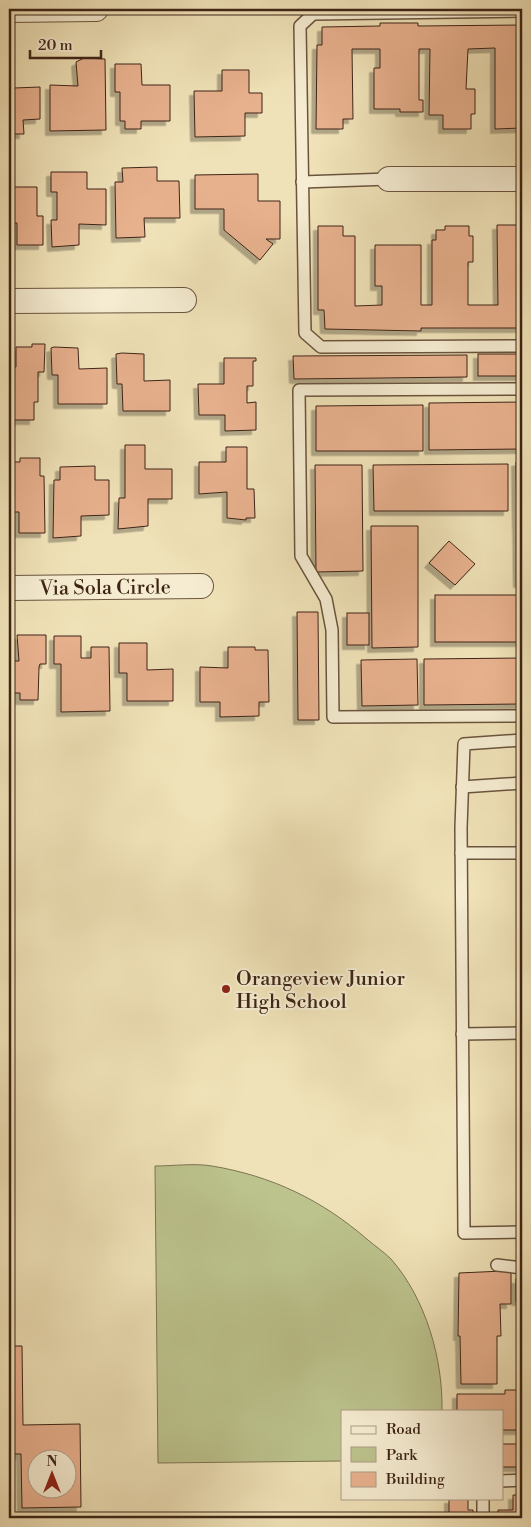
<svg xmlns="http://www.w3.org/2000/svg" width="531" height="1527" font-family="'Libre Bodoni',serif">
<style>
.green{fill:#bcc38d;stroke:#7d7452}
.building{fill:#e8b18e;stroke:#3e2416;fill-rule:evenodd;filter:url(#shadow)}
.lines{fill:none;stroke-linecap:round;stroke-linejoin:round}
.service-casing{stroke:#6a543e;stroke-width:14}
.minor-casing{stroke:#6a543e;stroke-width:26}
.service{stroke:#f5ecd1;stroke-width:11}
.minor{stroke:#f5ecd1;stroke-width:24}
.poi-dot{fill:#8f2418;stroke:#f5ecd1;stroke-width:2}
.labels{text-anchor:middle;stroke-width:4;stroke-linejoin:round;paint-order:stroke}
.street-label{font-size:20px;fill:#3e2416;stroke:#f5ecd1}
.poi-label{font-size:20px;fill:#3e2416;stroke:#f5ecd1;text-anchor:start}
</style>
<defs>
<filter id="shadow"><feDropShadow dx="-4.5" dy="4.5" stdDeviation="0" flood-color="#0004"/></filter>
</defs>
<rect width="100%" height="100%" fill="#f0e2b8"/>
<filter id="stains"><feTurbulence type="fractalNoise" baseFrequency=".004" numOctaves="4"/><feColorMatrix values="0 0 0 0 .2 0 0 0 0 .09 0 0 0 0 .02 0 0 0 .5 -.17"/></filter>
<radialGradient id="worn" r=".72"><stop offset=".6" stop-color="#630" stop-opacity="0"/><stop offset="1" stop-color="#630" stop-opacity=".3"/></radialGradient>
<path class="green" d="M155,1166C173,1166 194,1163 212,1166C272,1176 322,1200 368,1240C375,1246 384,1252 391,1259C426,1299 443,1359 442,1411H342V1461L158,1463Z"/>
<g class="building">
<polygon points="380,23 418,23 418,26 522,25 522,128 495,129 495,48 468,49 466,89 475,89 475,114 471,114 471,129 443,129 443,115 429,115 430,49 419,49 419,100 423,100 423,112 400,112 400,109 374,109 374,68 380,68 380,49 352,49 353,119 343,119 343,129 316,129 317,45 322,45 322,27 380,26"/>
<polygon points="84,58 105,59 106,130 50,131 50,85 78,86 76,62"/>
<polygon points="9,61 9,83 14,83 14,88 40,87 40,119 23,120 24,134 13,134 13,138 9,138"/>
<polygon points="115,64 141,64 142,85 170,85 170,121 141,121 141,129 125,129 125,121 120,121 120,92 115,92"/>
<polygon points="222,70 249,70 249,93 262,93 262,113 245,113 245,136 195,137 194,91 222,91"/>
<polygon points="157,167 157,181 179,181 180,218 144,218 145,237 116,238 115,182 123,182 122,168"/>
<polygon points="51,172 87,172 87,189 106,189 106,225 79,224 79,245 52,247 51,220 57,220 57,192 51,192"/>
<polygon points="258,174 258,201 280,201 280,239 266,239 273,244 260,260 224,230 224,209 195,209 195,175"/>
<polygon points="9,187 37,187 37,216 43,216 43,245 17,245 17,223 9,223"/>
<polygon points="497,225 522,225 522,328 421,328 421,331 325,329 324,310 318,310 318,226 343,226 343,236 355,236 355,306 382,305 382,286 375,286 375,245 421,245 421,305 432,305 432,240 436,240 436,230 445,230 445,226 469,226 469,236 473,236 473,262 468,262 468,305 498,305"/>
<polygon points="32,344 45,344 44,372 38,372 38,402 34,402 34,420 9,420 9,367 16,367 16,347 32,347"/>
<polygon points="54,347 78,348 79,369 107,368 107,404 58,404 58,375 52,375 51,348"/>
<polygon points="122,353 144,354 144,381 170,380 170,411 123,411 122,384 117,384 116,354"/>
<rect x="478" y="354" width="44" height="22"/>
<polygon points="467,355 467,377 294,379 293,356"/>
<polygon points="224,358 256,358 256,361 253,361 253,386 247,386 247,403 256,402 256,430 225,431 225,415 199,415 198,384 224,384"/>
<polygon points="522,402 522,449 429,450 429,403"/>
<polygon points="423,405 423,451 316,451 316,406"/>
<polygon points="125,445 145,445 145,469 172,469 172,499 148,499 148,526 118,529 119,498 125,498"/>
<polygon points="226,447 247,447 247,489 254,489 255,518 246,518 246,520 227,518 227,492 199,494 199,462 226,462"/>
<polygon points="20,458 40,458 40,476 44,476 45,533 19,533 19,512 9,512 10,462 20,462"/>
<polygon points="522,461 522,583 518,583 516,462"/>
<polygon points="508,464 508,511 374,511 373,465"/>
<polygon points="315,465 362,465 363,571 316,572"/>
<polygon points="95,466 95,480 109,480 109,515 81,516 81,536 53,538 54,480 60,480 60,467"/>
<polygon points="371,526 418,526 418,647 372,648"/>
<polygon points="449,541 475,564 455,585 429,563"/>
<rect x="435" y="595" width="87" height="47"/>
<polygon points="297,612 318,612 319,720 298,720"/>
<rect x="347" y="613" width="22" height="32"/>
<polygon points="17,635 46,635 46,664 40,664 39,667 38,700 20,700 20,693 9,693 9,661 19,661"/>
<polygon points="54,636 81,636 81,658 91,658 91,647 109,647 110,711 61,712 61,664 54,664"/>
<polygon points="119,643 147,643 147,670 173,669 173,701 127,701 127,673 119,673"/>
<polygon points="228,647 255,647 255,650 268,650 269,702 259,702 259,716 220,717 220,702 200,702 200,667 228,668"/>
<polygon points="522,658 522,704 424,705 424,659"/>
<polygon points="417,659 418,705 362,706 361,660"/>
<polygon points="503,1271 511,1271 511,1304 500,1304 501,1336 497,1336 497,1384 461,1384 460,1336 458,1336 459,1273"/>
<rect x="516" y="1279" width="6" height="22"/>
<path d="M9,1346H22L23,1425L80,1424L81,1507L22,1508L21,1454H9ZM38,1460H68V1490H38Z"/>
<polygon points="505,1390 522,1390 522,1430 502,1430 502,1411 457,1411 457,1394 505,1394"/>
<rect x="502" y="1444" width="20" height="23"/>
<polygon points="513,1495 522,1495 522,1518 498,1518 498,1510 513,1510"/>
<polygon points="449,1499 468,1499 468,1510 473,1510 473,1518 449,1518"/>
</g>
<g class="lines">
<defs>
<g id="service">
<polyline points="522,11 313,14 300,26 305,333 321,347 522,346"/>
<polyline points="302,182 389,179"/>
<polyline points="522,389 299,390 301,556 326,599 332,630 333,717 522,716"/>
<polyline points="522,740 464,744 461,828 464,1233 522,1232"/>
<polyline points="462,787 522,783"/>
<polyline points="461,853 522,853"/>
<polyline points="462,1034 522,1033"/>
<polyline points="497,1265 522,1268"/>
<polyline points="502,1481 522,1480"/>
<polyline points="483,1498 483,1518"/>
</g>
<g id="minor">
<polyline points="9,10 96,9"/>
<polyline points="389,179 522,179"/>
<polyline points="9,301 184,300"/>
<path id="s1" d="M9,588L201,586"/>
</g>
</defs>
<use href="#service" class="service-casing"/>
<use href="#minor" class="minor-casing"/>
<use href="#service" class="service"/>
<use href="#minor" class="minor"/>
</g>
<circle class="poi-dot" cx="226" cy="989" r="5"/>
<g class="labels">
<g class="street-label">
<text dy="7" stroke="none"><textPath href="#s1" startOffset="96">Via Sola Circle</textPath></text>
</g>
<g class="poi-label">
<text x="236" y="985">Orangeview Junior<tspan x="236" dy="23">High School</tspan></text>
</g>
</g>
<rect width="531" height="1527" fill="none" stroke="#f0e2b8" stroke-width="30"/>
<rect x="10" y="10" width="511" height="1507" fill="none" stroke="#3e2416" stroke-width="2.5"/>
<rect x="15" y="15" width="501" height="1497" fill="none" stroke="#3e2416"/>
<rect x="341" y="1410" width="162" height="90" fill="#f5ecd1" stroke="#ac9c86"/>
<rect x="351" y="1426" width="25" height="8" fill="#f5ecd1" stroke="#ac9c86"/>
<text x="386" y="1434" font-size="15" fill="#3e2416">Road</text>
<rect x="351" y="1447" width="25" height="15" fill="#bcc38d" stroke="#ac9c86"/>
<text x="386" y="1460" font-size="15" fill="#3e2416">Park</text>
<rect x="351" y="1472" width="25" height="15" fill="#e8b18e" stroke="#ac9c86"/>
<text x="386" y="1484" font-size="15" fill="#3e2416">Building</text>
<g transform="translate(52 1474)"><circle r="24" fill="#f5ecd1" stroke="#ac9c86"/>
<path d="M0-4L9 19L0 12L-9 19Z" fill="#8f2418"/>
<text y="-8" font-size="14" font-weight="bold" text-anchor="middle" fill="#3e2416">N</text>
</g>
<path d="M30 50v8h71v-8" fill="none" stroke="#3e2416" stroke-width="2.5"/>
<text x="38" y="50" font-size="15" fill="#3e2416" stroke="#f5ecd1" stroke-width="4" paint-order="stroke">20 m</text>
<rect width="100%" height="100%" filter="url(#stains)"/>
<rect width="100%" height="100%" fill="url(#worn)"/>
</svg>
